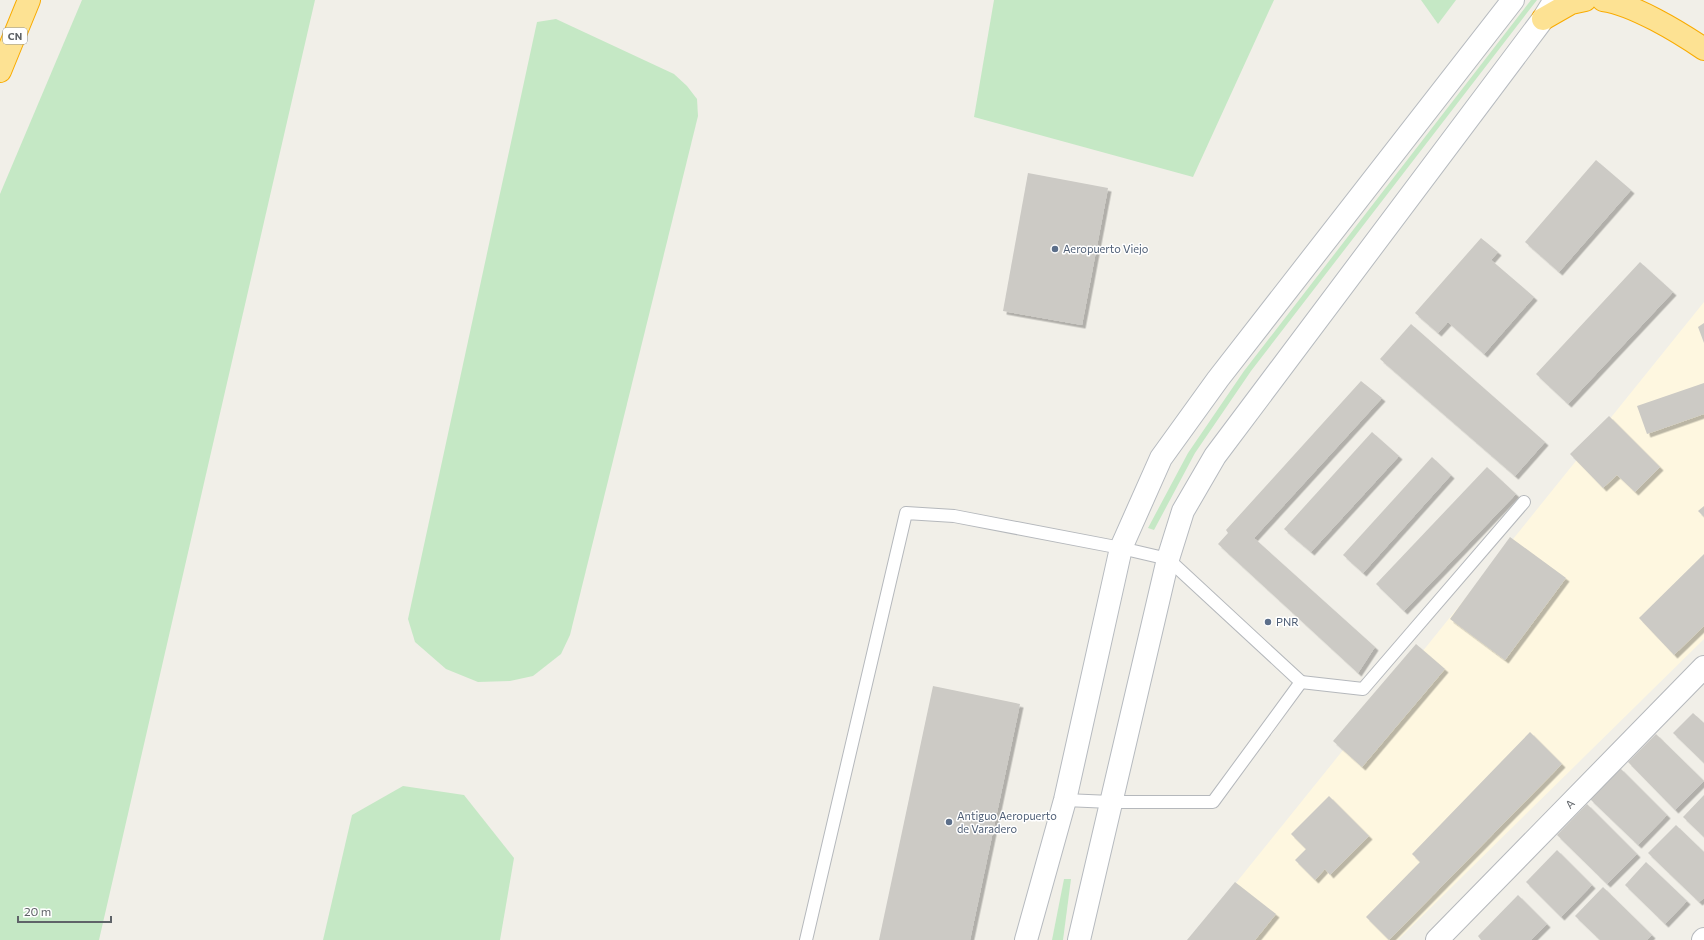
<svg xmlns="http://www.w3.org/2000/svg" width="1704" height="940" font-family="Commissioner,sans-serif">
<style>
.commercial{fill:#fef7e0}
.green{fill:#c5e8c5}
.building{fill:#cccac5;filter:url(#shadow)}
.lines{fill:none;stroke-linecap:round;stroke-linejoin:round}
.lane-casing{stroke:#b5b8bc;stroke-width:14}
.street-casing{stroke:#b5b8bc;stroke-width:24}
.secondary-casing{stroke:#b6babf;stroke-width:24}
.highway-casing{stroke:#f9ab00;stroke-width:24}
.lane{stroke:#fff;stroke-width:12}
.street{stroke:#fff;stroke-width:22}
.secondary{stroke:#fff;stroke-width:22}
.highway{stroke:#fde293;stroke-width:22}
.service-dot{fill:#5c6f8a;stroke:#fff;stroke-width:1.5}
.labels{text-anchor:middle;stroke-width:3;stroke-linejoin:round;paint-order:stroke}
.shield{fill:#fff;stroke:#8f9295;stroke-width:1}
.shield-label{font-size:10px;font-weight:bold;fill:#5f6368}
.service-label{font-size:11px;fill:#4e5e75;stroke:#fff;text-anchor:start}
.street-label{font-size:11px;fill:#5f6368;stroke:#fff}
</style>
<defs>
<filter id="shadow"><feDropShadow dx="3.5" dy="3.5" stdDeviation="0" flood-color="#0004"/></filter>
</defs>
<rect width="100%" height="100%" fill="#f1efe8"/>
<polygon class="commercial" points="1704,302 1704,639 1398,940 1190,940"/>
<g class="green">
<polygon points="82,0 315,0 99,940 0,940 0,194"/>
<polygon points="994,0 1274,0 1193,177 974,117"/>
<polygon points="1421,0 1456,0 1438,24"/>
<polygon points="1531,0 1537,0 1251,371 1195,453 1154,530 1148,528 1188,453 1244,371"/>
<polygon points="556,19 674,74 687,86 697,99 698,116 570,635 561,654 533,676 510,681 478,682 446,669 415,642 408,619 537,22"/>
<polygon points="403,786 464,795 514,858 500,940 323,940 352,815"/>
<polygon points="1064,879 1071,879 1063,940 1052,940"/>
</g>
<g class="building">
<polygon points="1596,160 1631,190 1559,272 1525,242"/>
<polygon points="1028,173 1108,188 1082,325 1003,311"/>
<polygon points="1481,238 1498,252 1491,260 1534,297 1484,354 1448,322 1438,333 1415,313"/>
<polygon points="1640,262 1673,292 1568,404 1536,374"/>
<polygon points="1704,323 1704,343 1698,327"/>
<polygon points="1411,324 1545,442 1515,476 1380,359"/>
<polygon points="1361,381 1382,398 1254,538 1375,647 1358,673 1218,544 1228,533 1226,530"/>
<polygon points="1704,383 1704,414 1647,434 1637,406"/>
<polygon points="1609,416 1660,467 1635,492 1617,475 1603,488 1570,454"/>
<polygon points="1372,432 1399,456 1311,552 1284,529"/>
<polygon points="1432,457 1451,475 1363,573 1343,555"/>
<polygon points="1487,467 1516,494 1404,611 1376,584"/>
<polygon points="1704,506 1704,517 1698,511"/>
<polygon points="1510,537 1566,578 1505,660 1450,619"/>
<polygon points="1704,554 1704,626 1674,655 1639,618"/>
<polygon points="1416,644 1445,669 1362,767 1333,741"/>
<polygon points="933,686 1020,704 970,940 879,940"/>
<polygon points="1693,713 1704,723 1704,763 1673,733"/>
<polygon points="1530,732 1562,764 1389,940 1366,917 1420,862 1412,854"/>
<polygon points="1656,734 1704,781 1675,810 1628,762"/>
<polygon points="1620,768 1667,815 1638,845 1590,799"/>
<polygon points="1704,795 1704,837 1683,817"/>
<polygon points="1329,796 1369,836 1330,875 1325,869 1315,880 1295,860 1306,849 1291,834"/>
<polygon points="1587,804 1637,854 1607,884 1557,835"/>
<polygon points="1676,825 1704,852 1704,898 1699,902 1648,853"/>
<polygon points="1557,850 1592,885 1561,917 1526,882"/>
<polygon points="1646,862 1687,901 1665,924 1625,885"/>
<polygon points="1235,882 1276,914 1255,940 1187,940"/>
<polygon points="1603,887 1652,935 1647,940 1600,940 1575,916"/>
<polygon points="1518,895 1547,924 1531,940 1481,940 1478,936"/>
</g>
<g class="lines">
<defs>
<g id="lane">
<polyline points="1301,682 1363,689 1524,502"/>
<polyline points="806,940 906,513 954,516 1121,548 1168,559 1301,682 1213,802 1111,802 1065,800"/>
</g>
<g id="street">
<polyline points="1437,940 1704,667"/>
<polyline points="1703,940 1704,939"/>
</g>
<g id="secondary">
<polyline points="1026,940 1065,800 1121,548 1161,458 1218,379 1513,0"/>
<polyline points="1079,940 1168,559 1183,511 1215,456 1543,19 1553,3"/>
</g>
<g id="highway">
<path d="M1603,0C1633,4 1679,32 1704,49"/>
<polyline points="1543,19 1571,3 1585,0"/>
<polyline points="0,71 29,0"/>
</g>
</defs>
<use href="#lane" class="lane-casing"/>
<use href="#street" class="street-casing"/>
<use href="#secondary" class="secondary-casing"/>
<use href="#highway" class="highway-casing"/>
<use href="#lane" class="lane"/>
<use href="#street" class="street"/>
<use href="#secondary" class="secondary"/>
<use href="#highway" class="highway"/>
</g>
<g class="service-dot">
<circle cx="1055" cy="249" r="4"/>
<circle cx="1268" cy="622" r="4"/>
<circle cx="949" cy="822" r="4"/>
</g>
<g class="labels">
<rect class="shield" x="3" y="28" width="24" height="16" rx="3"/>
<g class="shield-label">
<text x="15" y="40">CN</text>
</g>
<g class="service-label">
<text x="1063" y="253">Aeropuerto Viejo</text>
<text x="1276" y="626">PNR</text>
<text x="957" y="820">Antiguo Aeropuerto<tspan x="957" dy="13">de Varadero</tspan></text>
</g>
<g class="street-label">
<text transform="translate(1570 804) rotate(-46)" y="4">A</text>
</g>
</g>
<path d="M18 916v6h93v-6" fill="none" stroke="#5f6368" stroke-width="2"/>
<text x="24" y="916" font-size="12" fill="#5f6368" stroke="#ffffff" stroke-width="3" paint-order="stroke">20 m</text>
</svg>
